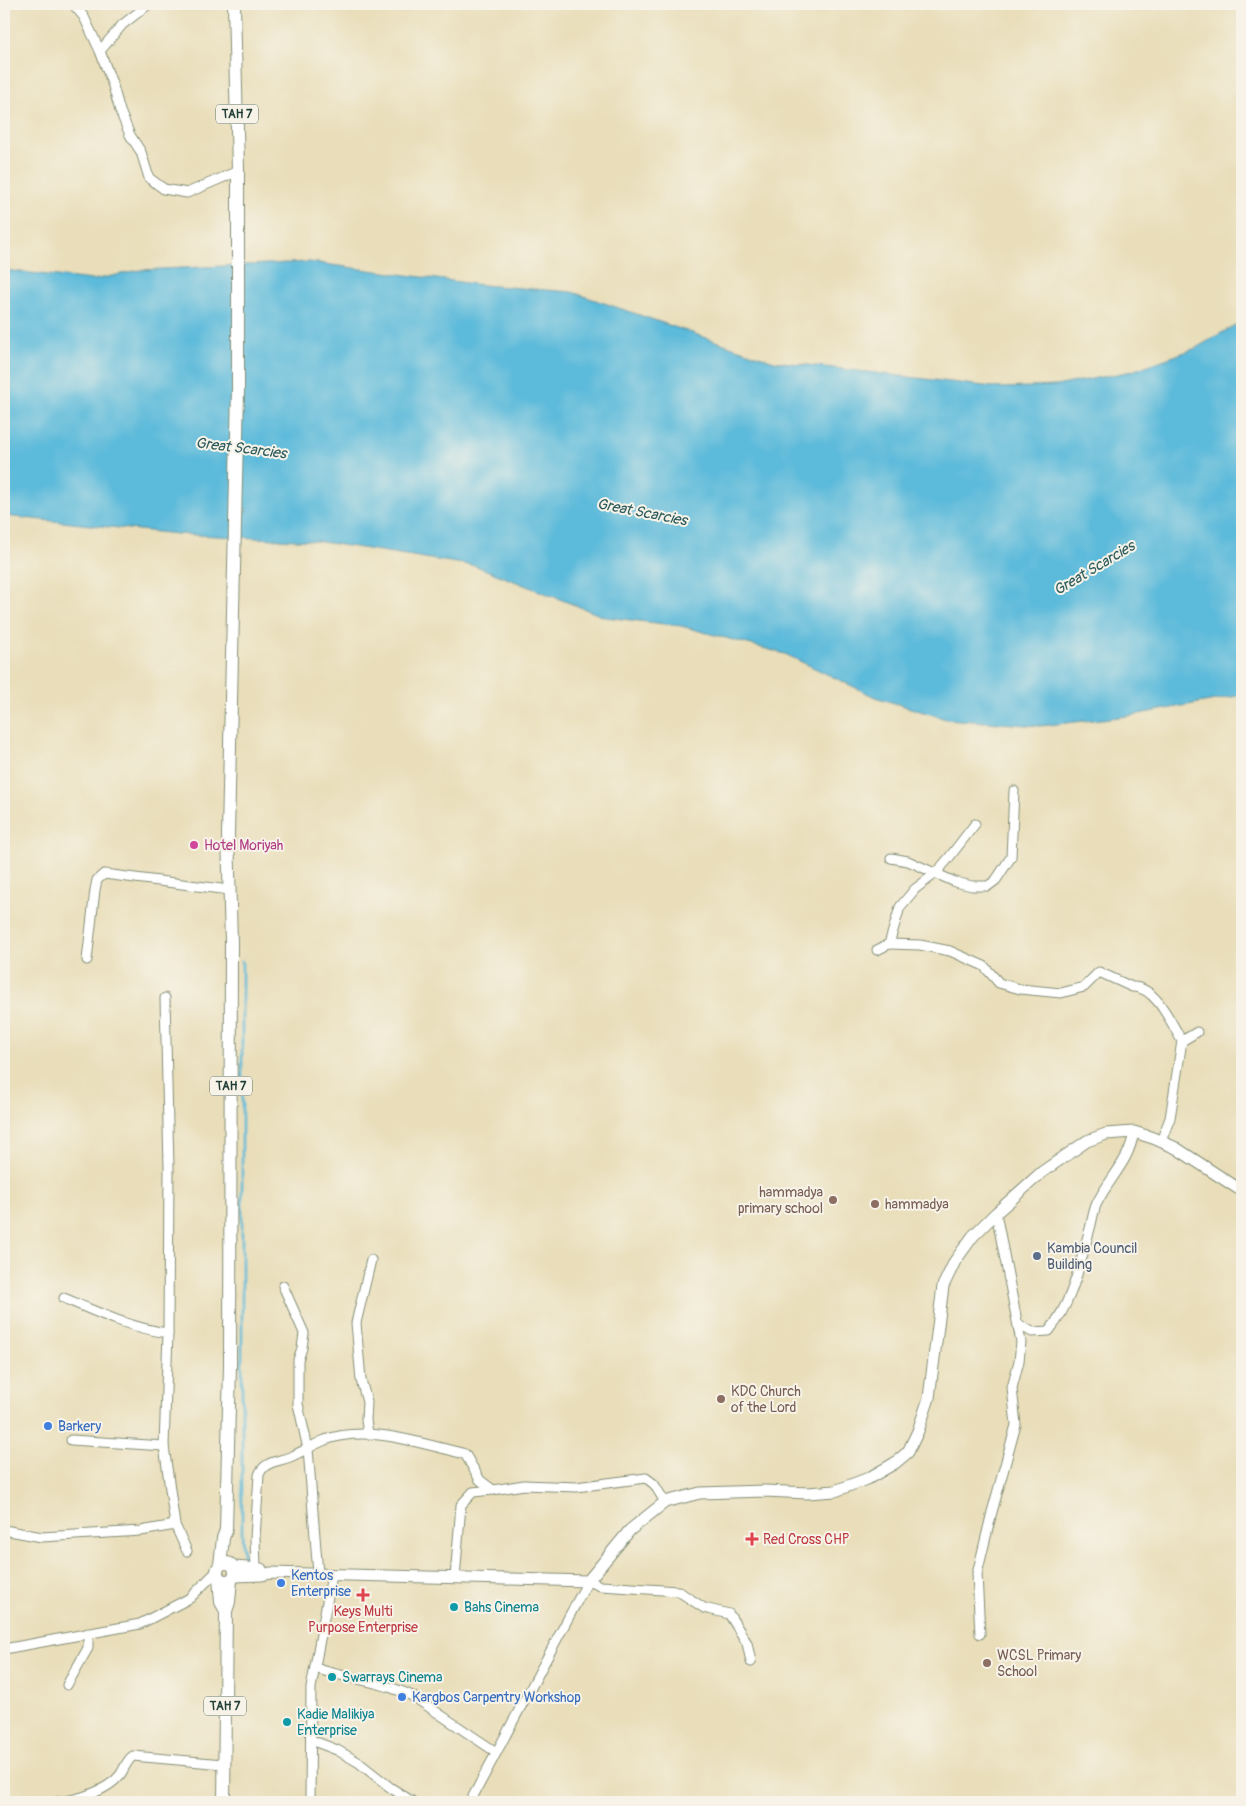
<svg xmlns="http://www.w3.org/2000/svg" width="1246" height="1806" font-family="Pangolin,sans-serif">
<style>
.water{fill:#5cbada;stroke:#3e7c87}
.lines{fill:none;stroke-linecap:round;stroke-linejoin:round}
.stream{stroke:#5cbada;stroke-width:2.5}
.minor-casing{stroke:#848e76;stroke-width:11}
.major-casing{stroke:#848e76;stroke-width:13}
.highway-casing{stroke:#848e76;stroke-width:14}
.minor{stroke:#fff;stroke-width:9}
.major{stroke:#fff;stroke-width:11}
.highway{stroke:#fff;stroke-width:12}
.hotel-dot{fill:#d1479c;stroke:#f7f3e8;stroke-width:2}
.education-dot{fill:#8d6e63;stroke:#f7f3e8;stroke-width:2}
.service-dot{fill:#5c6f8a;stroke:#f7f3e8;stroke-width:2}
.shop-dot{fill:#3f7fe0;stroke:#f7f3e8;stroke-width:2}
.health-dot{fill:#e0444e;stroke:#f7f3e8;stroke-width:2}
.culture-dot{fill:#0f9aa8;stroke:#f7f3e8;stroke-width:2}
.labels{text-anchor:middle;stroke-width:4;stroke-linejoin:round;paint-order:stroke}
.shield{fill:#f7f3e8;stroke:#60746a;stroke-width:1}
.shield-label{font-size:12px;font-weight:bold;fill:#1f3d34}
.hotel-label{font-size:14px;fill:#b23c85;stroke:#f7f3e8;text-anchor:start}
.education-label{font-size:14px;fill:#785e54;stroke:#f7f3e8;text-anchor:start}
.service-label{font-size:14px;fill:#4e5e75;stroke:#f7f3e8;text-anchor:start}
.shop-label{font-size:14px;fill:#366cbe;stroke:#f7f3e8;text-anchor:start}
.health-label{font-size:14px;fill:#be3a42;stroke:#f7f3e8;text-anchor:start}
.culture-label{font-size:14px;fill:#0d838f;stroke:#f7f3e8;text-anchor:start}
.water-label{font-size:15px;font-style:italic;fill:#2e5c5e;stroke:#f7f3e8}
</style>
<rect width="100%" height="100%" fill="#f7f3e8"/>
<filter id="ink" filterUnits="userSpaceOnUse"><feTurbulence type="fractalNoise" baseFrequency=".02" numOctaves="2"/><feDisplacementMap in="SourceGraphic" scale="10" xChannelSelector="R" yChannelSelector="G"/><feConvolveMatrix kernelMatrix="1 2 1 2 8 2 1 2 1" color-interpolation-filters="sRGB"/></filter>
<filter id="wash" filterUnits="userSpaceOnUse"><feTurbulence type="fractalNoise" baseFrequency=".0096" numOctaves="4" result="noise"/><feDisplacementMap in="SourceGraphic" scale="20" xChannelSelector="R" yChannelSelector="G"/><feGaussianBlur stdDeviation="1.12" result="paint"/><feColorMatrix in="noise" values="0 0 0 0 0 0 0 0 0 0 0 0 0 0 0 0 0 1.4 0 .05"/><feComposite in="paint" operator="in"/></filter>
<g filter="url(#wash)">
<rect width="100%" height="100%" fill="#e9deb9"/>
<polygon class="water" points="309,262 482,285 572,292 774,361 1001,388 1056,386 1132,371 1196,348 1242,321 1242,695 1128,716 1040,726 946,719 875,697 785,654 681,626 605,617 476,566 316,541 177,534 4,516 4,270 93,280 140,270"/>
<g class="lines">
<polyline class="stream" points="242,961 242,1532 243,1555 249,1564"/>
</g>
</g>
<g filter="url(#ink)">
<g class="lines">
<defs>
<g id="minor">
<polyline points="73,4 84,17 100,51 113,86 120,111 130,135 141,152 149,178 164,189 187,193 238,171"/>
<polyline points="100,51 122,25 149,4"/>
<polyline points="891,858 908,861 955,882 972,886 988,886 996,880 1011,857 1014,791"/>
<path d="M889,944L920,945L950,951L984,966L999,983L1020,989L1061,993L1084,987L1099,972L1132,987C1156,986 1171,1023 1182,1041L1170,1118L1161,1141"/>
<polyline points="877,950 889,944 900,907 915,889 936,873 948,859 975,824"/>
<polyline points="87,960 95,890 97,880 104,874 229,890"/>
<polyline points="165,998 169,1168 168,1333 164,1446 175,1525 187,1551"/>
<polyline points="1182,1041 1197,1032"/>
<polyline points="283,1286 304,1333 302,1348 298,1360 298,1404 308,1449 318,1574"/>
<path d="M64,1298C98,1313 131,1328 168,1333"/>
<path d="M1018,1324L1032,1332L1049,1331C1072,1303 1079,1267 1089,1232C1092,1223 1093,1211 1097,1203C1110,1177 1129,1162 1134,1132"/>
<polyline points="368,1434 366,1420 367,1402 361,1380 356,1323 371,1260"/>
<polyline points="71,1440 164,1446"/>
<polyline points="4,1530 42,1537 141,1531 175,1525"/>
<path d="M256,1568L255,1538L259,1475C264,1461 278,1462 290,1457C302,1452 313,1445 325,1440C368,1424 423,1444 465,1454L480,1480L493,1490L524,1485L576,1487L646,1478L654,1484L665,1502"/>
<polyline points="455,1578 461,1505 473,1492 493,1490"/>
<polyline points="980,1634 977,1574 992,1512 1016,1425 1012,1388 1019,1361 1021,1342 996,1213"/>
<polyline points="4,1649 140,1624 190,1598 217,1571"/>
<path d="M315,1668C348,1679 382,1681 414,1697L496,1752"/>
<polyline points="67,1685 88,1648 88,1633"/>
<polyline points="311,1740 337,1750 358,1762 391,1788 413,1802"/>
<path d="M56,1802C77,1800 106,1792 120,1775C125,1768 126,1761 133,1756L223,1764"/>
<polyline points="310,1802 311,1688 332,1575"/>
<polyline points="470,1802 588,1581 601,1586 678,1591 704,1608 729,1614 747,1643 751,1662"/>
</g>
<g id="major">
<polyline points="234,1567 261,1569"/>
<polyline points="235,1576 262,1575 270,1573 588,1581 630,1530 665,1502 700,1493 765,1491 808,1493 835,1491 869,1478 895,1463 908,1452 918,1431 929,1398 943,1286 955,1261 973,1236 996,1213 1042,1172 1087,1141 1106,1134 1134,1132 1153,1138 1176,1148 1242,1191"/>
</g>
<g id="highway">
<circle cx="226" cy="1572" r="9"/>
<polyline points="220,1565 223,1538 226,1530 230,1365 231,942 228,834 238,390 238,171 234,4"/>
<polyline points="219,1578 221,1602 226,1611"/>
<polyline points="224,1802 226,1611 229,1602 231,1580"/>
</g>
</defs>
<use href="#minor" class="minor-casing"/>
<use href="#major" class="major-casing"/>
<use href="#highway" class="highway-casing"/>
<use href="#minor" class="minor"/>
<use href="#major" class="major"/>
<use href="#highway" class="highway"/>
</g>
</g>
<circle class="hotel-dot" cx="194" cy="845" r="5"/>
<g class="education-dot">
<circle cx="833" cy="1200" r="5"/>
<circle cx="875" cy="1204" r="5"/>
<circle cx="721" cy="1399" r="5"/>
<circle cx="987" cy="1663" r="5"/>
</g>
<circle class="service-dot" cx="1037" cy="1256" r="5"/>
<g class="shop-dot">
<circle cx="48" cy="1426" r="5"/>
<circle cx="281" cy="1583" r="5"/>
<circle cx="402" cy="1697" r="5"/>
</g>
<g class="health-dot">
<path d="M749.5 1531.5h5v5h5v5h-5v5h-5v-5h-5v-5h5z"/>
<path d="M360.5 1587.5h5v5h5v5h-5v5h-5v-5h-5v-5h5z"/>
</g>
<g class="culture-dot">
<circle cx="454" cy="1607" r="5"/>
<circle cx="332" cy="1677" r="5"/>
<circle cx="287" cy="1722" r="5"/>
</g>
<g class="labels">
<g class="shield">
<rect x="216" y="104.5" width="42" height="19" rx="4"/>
<rect x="210" y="1076.5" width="42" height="19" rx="4"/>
<rect x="204" y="1696.5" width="42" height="19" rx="4"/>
</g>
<g class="shield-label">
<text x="237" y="118">TAH 7</text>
<text x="231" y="1090">TAH 7</text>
<text x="225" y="1710">TAH 7</text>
</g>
<g class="hotel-label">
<text x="204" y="850">Hotel Moriyah</text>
</g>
<g class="education-label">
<text x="823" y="1197" text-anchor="end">hammadya<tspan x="823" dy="16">primary school</tspan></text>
<text x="885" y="1209">hammadya</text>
<text x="731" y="1396">KDC Church<tspan x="731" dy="16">of the Lord</tspan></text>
<text x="997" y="1660">WCSL Primary<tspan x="997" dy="16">School</tspan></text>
</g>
<g class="service-label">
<text x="1047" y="1253">Kambia Council<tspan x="1047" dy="16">Building</tspan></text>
</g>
<g class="shop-label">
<text x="58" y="1431">Barkery</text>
<text x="291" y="1580">Kentos<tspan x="291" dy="16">Enterprise</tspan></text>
<text x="412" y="1702">Kargbos Carpentry Workshop</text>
</g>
<g class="health-label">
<text x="763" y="1544">Red Cross CHP</text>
<text x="363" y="1616" text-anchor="middle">Keys Multi<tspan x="363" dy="16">Purpose Enterprise</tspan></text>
</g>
<g class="culture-label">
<text x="464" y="1612">Bahs Cinema</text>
<text x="342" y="1682">Swarrays Cinema</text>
<text x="297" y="1719">Kadie Malikiya<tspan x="297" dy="16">Enterprise</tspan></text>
</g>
<g class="water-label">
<text transform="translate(241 448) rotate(7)" y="5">Great Scarcies</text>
<text transform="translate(642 512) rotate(11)" y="5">Great Scarcies</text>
<text transform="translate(1094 568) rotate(-31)" y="5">Great Scarcies</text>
</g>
</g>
<rect width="1246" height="1806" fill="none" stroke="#f7f3e8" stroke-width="20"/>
</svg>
